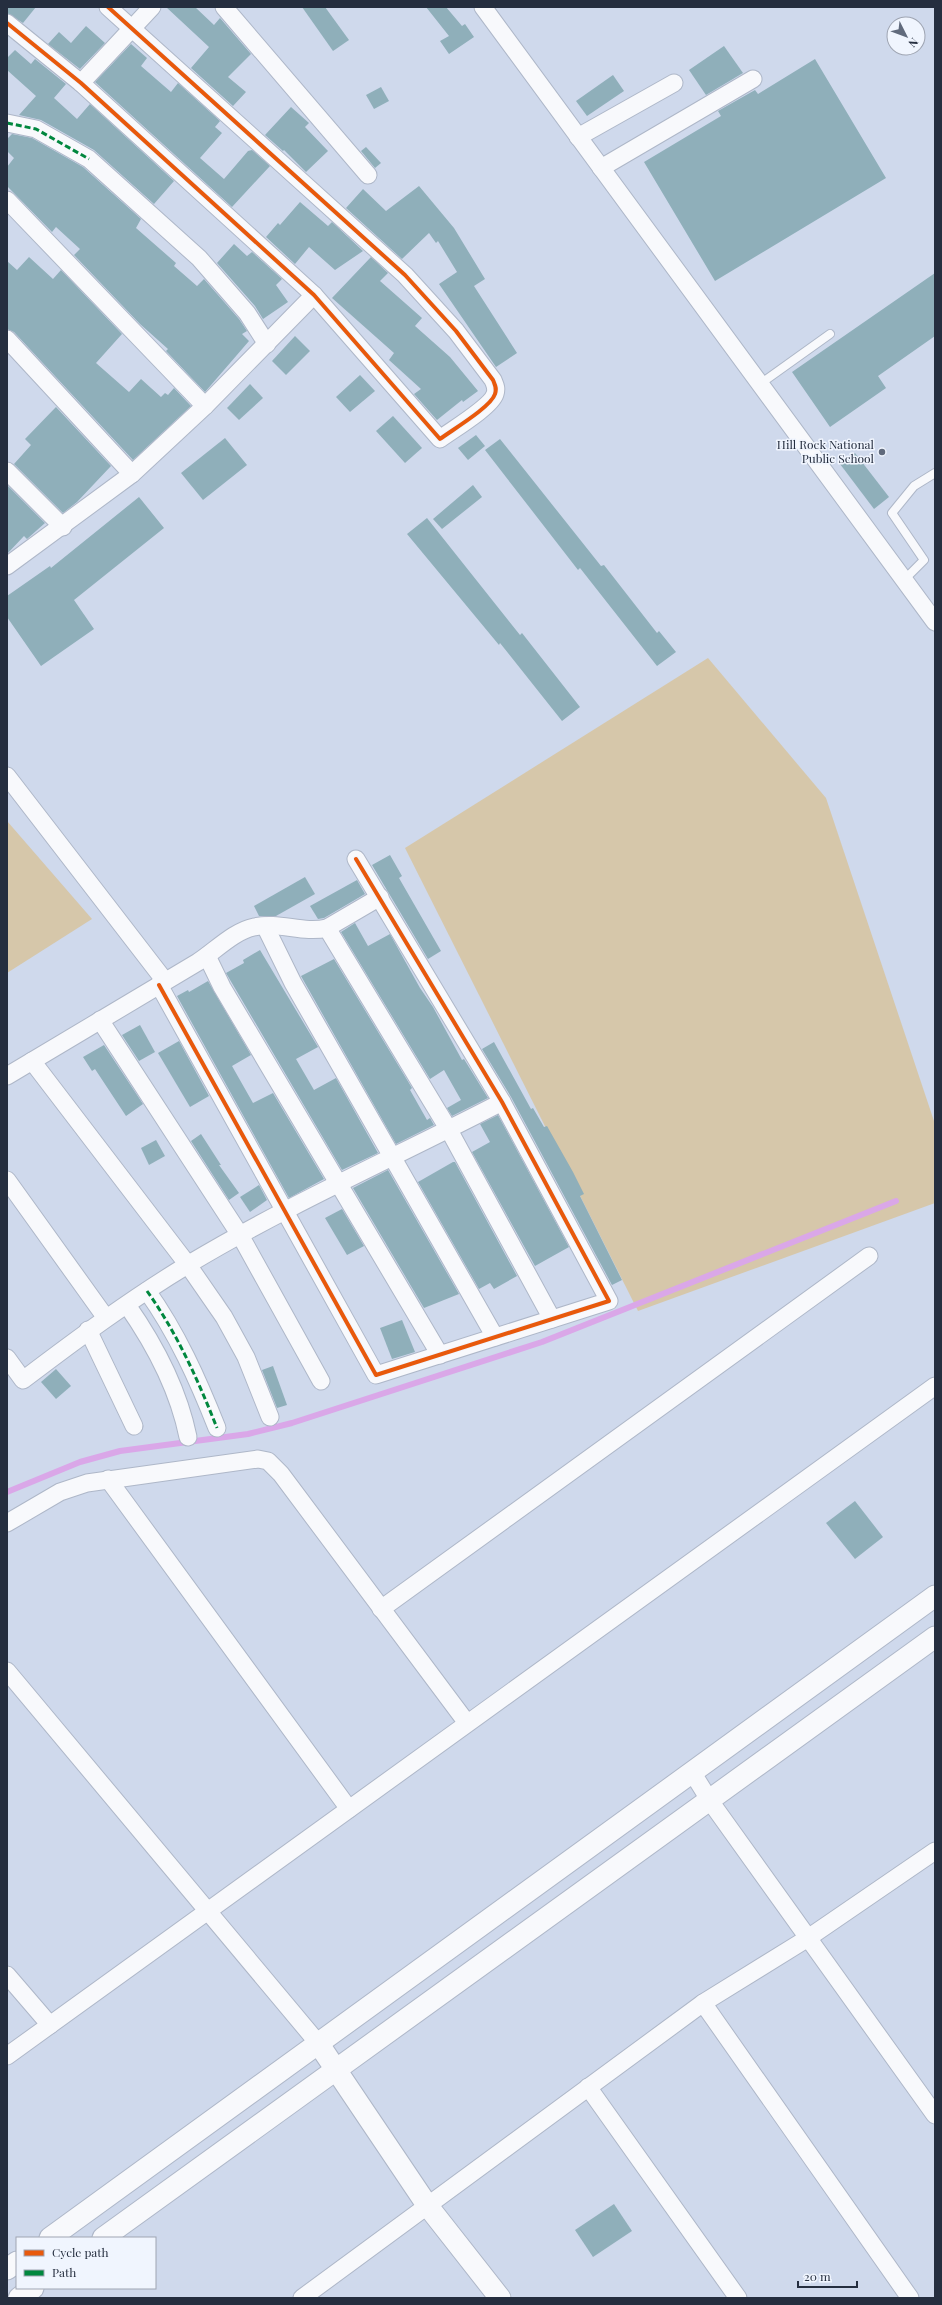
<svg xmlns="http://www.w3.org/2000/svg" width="942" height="2305" font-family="'Playfair Display',serif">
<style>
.green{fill:#d6c7aa}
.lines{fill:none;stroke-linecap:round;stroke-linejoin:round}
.stream{stroke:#daa7e8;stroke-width:6}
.building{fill:#8fafba}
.service-casing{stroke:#aeb7c8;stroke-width:10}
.minor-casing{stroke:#aeb7c8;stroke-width:19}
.tertiary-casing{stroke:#aeb7c8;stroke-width:23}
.service{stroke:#f8f9fc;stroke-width:8}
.minor{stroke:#f8f9fc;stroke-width:17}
.tertiary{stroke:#f8f9fc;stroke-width:21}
.quiet{stroke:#00873e;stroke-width:3;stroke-dasharray:6 3;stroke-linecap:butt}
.cycleway-casing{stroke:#f0f5fe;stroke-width:6}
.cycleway{stroke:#e8590c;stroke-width:4}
.poi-dot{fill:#606a7c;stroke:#f0f5fe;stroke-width:1.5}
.labels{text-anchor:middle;stroke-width:3;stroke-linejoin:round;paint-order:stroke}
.poi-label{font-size:12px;fill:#252e3f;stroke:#f0f5fe;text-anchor:end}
</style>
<rect width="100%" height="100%" fill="#cfd9ec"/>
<g class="green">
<polygon points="708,658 826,798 935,1124 935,1203 638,1311 405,848"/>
<polygon points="7,821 92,919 7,973"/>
</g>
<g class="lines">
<polyline class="stream" points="7,1492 80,1462 120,1451 248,1434 292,1423 542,1342 896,1201"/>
</g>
<g class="building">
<polygon points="7,7 36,7 23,23 7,13"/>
<polygon points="166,7 195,7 214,25 220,18 251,54 228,77 246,92 233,106 191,68 209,47"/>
<polygon points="302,7 325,7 349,40 333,51"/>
<polygon points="426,7 446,7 462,26 465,24 474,37 449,54 440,41 449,36"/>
<polygon points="86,26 105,43 80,69 48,44 59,32 71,43"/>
<polygon points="131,44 147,58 141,66 171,92 178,83 220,121 215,127 222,133 200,158 224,179 248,151 252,150 270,166 232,207 95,82"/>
<polygon points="724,46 743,73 706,95 689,70"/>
<polygon points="15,50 31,64 35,59 66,84 54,98 77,119 90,104 174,181 154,204 94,150 41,120 19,115 36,96 7,70 7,58"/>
<polygon points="815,59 886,178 715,281 644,162 721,116 718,111 755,90 758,94"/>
<polygon points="613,75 624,91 587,116 576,101"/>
<polygon points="381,87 389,101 374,109 366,95"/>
<polygon points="291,107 309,123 305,127 328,151 306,172 284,150 283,151 265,135"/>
<polygon points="12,134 32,138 83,167 141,219 136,228 176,263 174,266 197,286 204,279 239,319 247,331 242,334 249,341 205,392 166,351 168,349 140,324 74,255 80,249 56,227 52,232 7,186 7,167 14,158 7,151 7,139"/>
<polygon points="366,147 381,163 375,168 361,151"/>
<polygon points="419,186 454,228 485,279 474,286 517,353 496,367 439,284 457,272 438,241 436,243 429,233 402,259 346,208 363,189 386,211"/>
<polygon points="300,202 328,226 332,222 363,251 335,270 309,247 295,264 266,237 278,223 280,225"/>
<polygon points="234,244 247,256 252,252 282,279 276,285 288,302 263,319 255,306 217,263"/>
<polygon points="29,257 53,279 61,270 122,334 96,363 129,392 141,379 161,397 165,393 168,395 174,388 191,406 133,460 14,332 7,329 7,261 17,270"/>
<polygon points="371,257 388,273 380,281 422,318 415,326 450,357 478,391 463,402 462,400 437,420 414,394 421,389 389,360 394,353 332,298"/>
<polygon points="935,273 935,336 878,376 886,388 830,427 792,372"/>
<polygon points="295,336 310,351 286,375 272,361"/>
<polygon points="360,375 375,391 350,412 336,397"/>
<polygon points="250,384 263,398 239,420 227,408"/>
<polygon points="56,407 111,466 77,502 63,513 14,464 31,445 25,439"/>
<polygon points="393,416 422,448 405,463 376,431"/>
<polygon points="476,435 485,446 468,460 458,448"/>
<polygon points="225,438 247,465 203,500 181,473"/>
<polygon points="500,439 601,566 604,565 657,633 659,631 676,652 657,666 580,568 578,570 485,450"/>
<polygon points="855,453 889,497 874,509 840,464"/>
<polygon points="7,485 45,523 27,539 24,536 7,554"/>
<polygon points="473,485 482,497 442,529 433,519"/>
<polygon points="139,497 164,528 74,600 94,629 41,666 7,617 7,596 50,566 51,568"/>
<polygon points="427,518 520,635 522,633 580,707 562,721 500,643 499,645 407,534"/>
<polygon points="390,855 402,876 399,878 441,951 428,959 372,865"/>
<polygon points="305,877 315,894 276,916 259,916 254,906"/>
<polygon points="357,880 365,894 324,918 318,919 310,906"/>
<polygon points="355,923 368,946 390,934 420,988 433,1007 462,1060 464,1059 488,1098 452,1116 447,1108 461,1100 444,1070 430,1079 341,932"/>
<polygon points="260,950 318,1047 296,1059 314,1090 336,1078 378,1153 342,1170 226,973 244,963 243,960"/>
<polygon points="334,959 412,1088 410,1090 427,1120 430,1118 434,1125 396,1144 301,976"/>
<polygon points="208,981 251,1055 232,1066 253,1103 273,1093 324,1179 289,1198 177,996 188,990 189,992"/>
<polygon points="140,1025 155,1052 139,1061 122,1035"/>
<polygon points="179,1041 209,1096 190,1107 158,1053"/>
<polygon points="494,1042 531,1109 533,1108 544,1127 547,1126 573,1172 584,1194 580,1196 622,1280 612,1285 511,1097 482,1049"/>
<polygon points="104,1045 143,1104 126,1116 95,1069 92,1071 83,1057"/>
<polygon points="498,1115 569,1247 535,1266 472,1152 490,1142 480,1124"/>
<polygon points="201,1134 221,1165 219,1165 239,1193 229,1200 191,1141"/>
<polygon points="156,1140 165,1156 149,1165 141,1148"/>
<polygon points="453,1162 455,1162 517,1276 494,1289 490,1283 479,1289 418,1182"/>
<polygon points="388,1170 459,1294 424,1308 353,1188"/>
<polygon points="259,1185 267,1200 250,1212 240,1197"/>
<polygon points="342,1209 364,1246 347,1255 325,1218"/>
<polygon points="402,1320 415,1352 392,1359 380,1328"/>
<polygon points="273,1366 287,1405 277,1408 262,1370"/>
<polygon points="56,1369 71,1386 56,1399 41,1382"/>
<polygon points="855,1501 883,1537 855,1559 826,1523"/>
<polygon points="614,2204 632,2231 593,2257 575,2230"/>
</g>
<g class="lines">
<defs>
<g id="service">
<polyline points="760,384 830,334"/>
<polyline points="904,580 924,560 892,513 914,486 935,473"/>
</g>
<g id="minor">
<polyline points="224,7 368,175"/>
<polyline points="483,7 935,622"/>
<path d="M7,23L81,83L314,295L440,439C452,430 491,407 495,394C497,388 495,385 493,380L456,331L405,275L108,7"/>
<polyline points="81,83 152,7"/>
<polyline points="7,123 36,129 89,159 199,258 247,313 267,344"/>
<polyline points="578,137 674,83"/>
<polyline points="601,168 753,79"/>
<polyline points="7,200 205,406"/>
<polyline points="7,339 132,474"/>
<polyline points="7,471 63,527"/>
<polyline points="7,566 132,474 205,406 314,295"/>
<polyline points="7,776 165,981"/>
<polyline points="265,926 293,983 495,1337"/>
<polyline points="327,928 449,1130 552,1319"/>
<polyline points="207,956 222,987 440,1355"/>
<polyline points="159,985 376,1375 609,1301 502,1102 356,859"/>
<polyline points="100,1020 240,1235 321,1381"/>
<polyline points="32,1061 188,1265 224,1317 246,1357 270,1417"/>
<path d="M7,1076C71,1038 134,1000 198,962C215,951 234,931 254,927C279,921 303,934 327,928L380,897"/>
<polyline points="7,1180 106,1318"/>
<path d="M147,1291C177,1333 198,1380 217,1428"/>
<path d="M127,1305C155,1345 178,1388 188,1437"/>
<polyline points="88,1330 134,1426"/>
<path d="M7,1358L23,1380C77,1339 131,1299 189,1264C289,1204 398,1156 502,1102"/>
<polyline points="108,1479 349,1809"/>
<polyline points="7,1523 60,1492 87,1483 258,1459 268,1461 281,1474 467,1723"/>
<polyline points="381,1609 869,1256"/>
<polyline points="7,1671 318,2043"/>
<polyline points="692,1772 710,1801 935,2115"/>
<polyline points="7,1975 50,2025"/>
<polyline points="703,2003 910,2298"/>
<polyline points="7,2056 935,1386"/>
<polyline points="588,2087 738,2298"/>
<polyline points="302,2298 703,2003 808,1938 935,1851"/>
</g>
<g id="tertiary">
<polyline points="318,2043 427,2205 500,2298"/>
<polyline points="50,2238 935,1596"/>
<polyline points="103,2238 935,1637"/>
<polyline points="7,2269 17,2262"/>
<polyline points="19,2298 33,2288"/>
</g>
</defs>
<use href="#service" class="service-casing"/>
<use href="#minor" class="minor-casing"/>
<use href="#tertiary" class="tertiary-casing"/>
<use href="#service" class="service"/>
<use href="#minor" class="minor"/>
<use href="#tertiary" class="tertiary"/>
<g class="quiet">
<polyline points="7,123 36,129 89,159"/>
<path d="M147,1291C177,1333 198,1380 217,1428"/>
</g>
<defs>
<g id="cycleway">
<path d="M7,23L81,83L314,295L440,439C452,430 491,407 495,394C497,388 495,385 493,380L456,331L405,275L108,7"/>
<polyline points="159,985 376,1375 609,1301 502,1102 356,859"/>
</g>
</defs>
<use href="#cycleway" class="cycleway-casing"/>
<use href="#cycleway" class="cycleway"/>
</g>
<circle class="poi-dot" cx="882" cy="452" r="4"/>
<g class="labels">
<g class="poi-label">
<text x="874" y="449">Hill Rock National<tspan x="874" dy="14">Public School</tspan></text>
</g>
</g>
<rect width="942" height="2305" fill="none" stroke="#252e3f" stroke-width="16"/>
<rect x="16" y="2237" width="140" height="52" fill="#f0f5fe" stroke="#9fa5b2"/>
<rect x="24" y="2250" width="20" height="6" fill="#e8590c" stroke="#9fa5b2"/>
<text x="52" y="2257" font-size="12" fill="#252e3f">Cycle path</text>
<rect x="24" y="2270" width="20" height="6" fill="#00873e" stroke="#9fa5b2"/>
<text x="52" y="2277" font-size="12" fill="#252e3f">Path</text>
<g transform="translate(906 36) rotate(132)"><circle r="19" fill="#f0f5fe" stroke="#9fa5b2"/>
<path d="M0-3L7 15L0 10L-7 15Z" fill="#606a7c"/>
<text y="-6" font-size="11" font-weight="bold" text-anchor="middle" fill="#252e3f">N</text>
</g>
<path d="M798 2281v6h59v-6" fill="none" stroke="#252e3f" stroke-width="2"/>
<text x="804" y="2281" font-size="12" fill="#252e3f" stroke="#f0f5fe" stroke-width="3" paint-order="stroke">20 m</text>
</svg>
